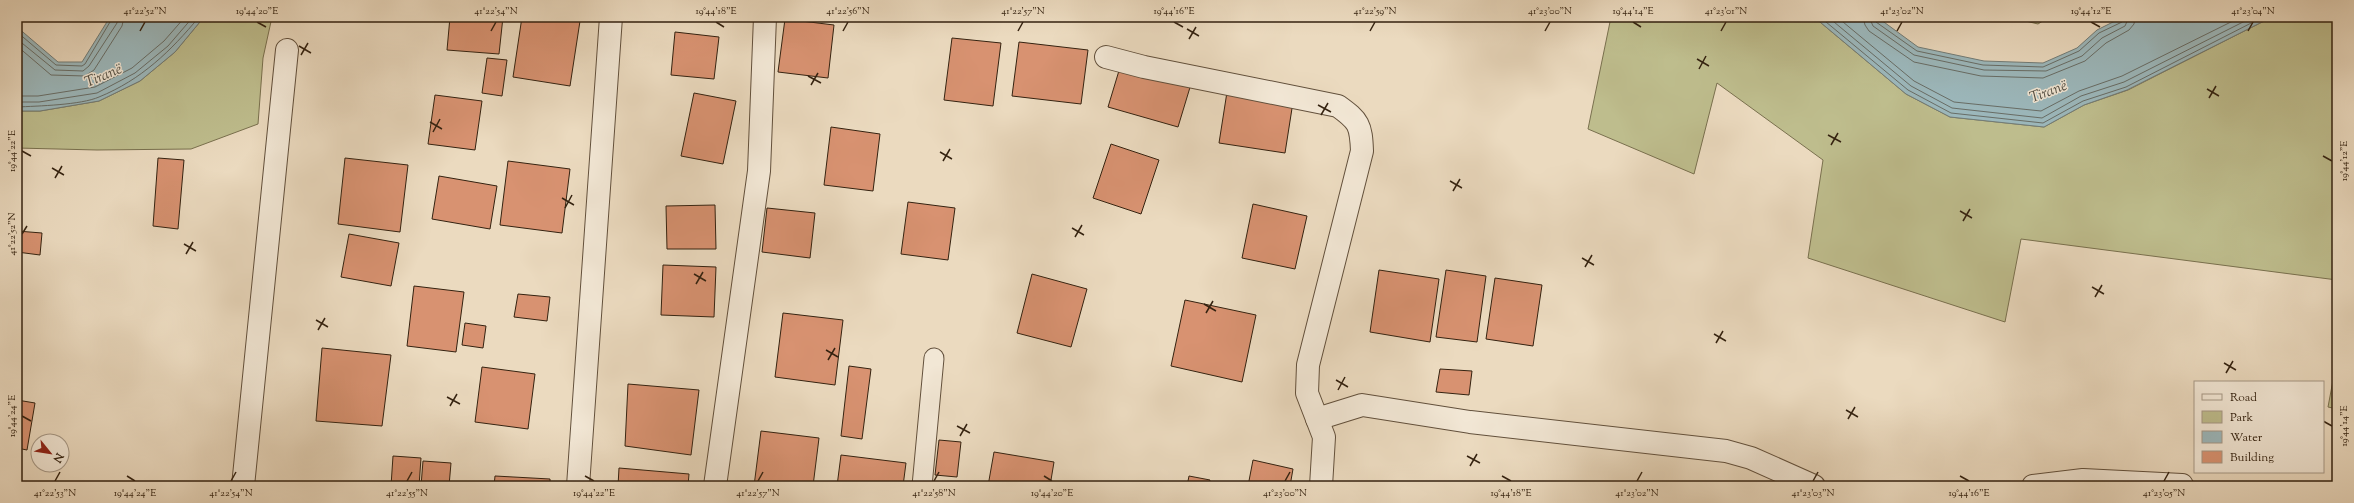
<svg xmlns="http://www.w3.org/2000/svg" width="2354" height="503" font-family="'Sorts Mill Goudy',serif">
<style>
.green{fill:#bebd8d;stroke:#79704e}
.water{fill:#9cb8bc;stroke:#727c77}
.lines{fill:none;stroke-linecap:round;stroke-linejoin:round}
.shore{stroke:#686d66;stroke-width:1}
.building{fill:#d89271;stroke:#342210}
.service-casing{stroke:#62503c;stroke-width:21}
.minor-casing{stroke:#62503c;stroke-width:24}
.service{stroke:#f2e7d5;stroke-width:19}
.minor{stroke:#f2e7d5;stroke-width:22}
.ticks{fill:none;stroke:#342210;stroke-width:1.5}
.labels{text-anchor:middle;stroke-width:3;stroke-linejoin:round;paint-order:stroke}
.water-label{font-size:15px;font-style:italic;fill:#534f44;stroke:#f2e7d5}
.neatline{fill:none;stroke:#342210;stroke-width:1.5}
.ticks-label{font-size:10px;text-anchor:middle;fill:#342210}
</style>
<rect width="100%" height="100%" fill="#ebdabf"/>
<filter id="stains"><feTurbulence type="fractalNoise" baseFrequency=".005" numOctaves="4"/><feColorMatrix values="0 0 0 0 .2 0 0 0 0 .09 0 0 0 0 .02 0 0 0 .5 -.17"/></filter>
<radialGradient id="worn" r=".72"><stop offset=".6" stop-color="#630" stop-opacity="0"/><stop offset="1" stop-color="#630" stop-opacity=".3"/></radialGradient>
<g class="green">
<polygon points="204,17 272,17 263,58 258,124 191,149 97,150 17,148 17,111 40,111 99,101 140,81 175,52"/>
<polygon points="1611,17 1814,17 1906,94 1950,117 2044,127 2084,105 2128,90 2272,17 2337,17 2337,280 2021,239 2005,322 1808,258 1823,160 1717,83 1694,174 1588,129"/>
<polygon points="2009,17 2049,17 2038,24"/>
<polygon points="2337,359 2337,409 2328,407"/>
</g>
<g class="water">
<polygon points="110,17 204,17 175,52 140,81 99,101 40,111 17,111 17,27 58,62 82,62"/>
<polygon points="1814,17 1877,17 1918,47 1984,61 2043,63 2077,48 2097,30 2123,17 2272,17 2127,90 2084,105 2044,127 1950,117 1906,94"/>
</g>
<g class="lines">
<g class="shore">
<polyline points="1820,17 1908,90 1951,113 2043,123 2083,101 2126,87 2263,17"/>
<polyline points="1828,17 1911,86 1952,108 2042,118 2081,96 2124,82 2253,17"/>
<polyline points="1837,17 1914,81 1954,102 2041,111 2079,91 2122,76 2241,17"/>
<polyline points="1863,17 1865,25 1869,31 1914,62 1981,76 2043,78 2085,61 2106,43 2129,30 2134,24 2135,17"/>
<polyline points="1869,17 1873,26 1914,55 1984,70 2046,71 2082,56 2102,38 2125,26 2129,17"/>
<polyline points="1874,17 1876,22 1917,51 1983,65 2043,67 2079,51 2099,33 2122,22 2124,17"/>
<polyline points="17,32 56,65 82,66 85,64 113,17"/>
<polyline points="17,39 55,70 83,71 89,66 117,23 118,17"/>
<polyline points="17,46 51,75 85,76 94,70 122,26 124,17"/>
<polyline points="17,96 38,96 95,87 132,68 164,41 185,17"/>
<polyline points="17,102 39,102 97,93 135,73 168,46 193,17"/>
<path d="M17,107C38,106 81,105 99,97C141,80 171,51 199,17"/>
</g>
</g>
<g class="building">
<polygon points="450,17 503,17 499,54 447,50"/>
<polygon points="522,17 556,17 580,21 570,86 513,77"/>
<polygon points="785,19 834,25 828,78 778,72"/>
<polygon points="675,32 719,37 714,79 671,75"/>
<polygon points="952,38 1001,43 993,106 944,100"/>
<polygon points="1019,42 1088,50 1081,104 1012,96"/>
<polygon points="487,58 507,60 502,96 482,93"/>
<polygon points="1121,64 1191,84 1178,127 1108,107"/>
<polygon points="1227,92 1293,102 1285,153 1219,143"/>
<polygon points="694,93 736,101 723,164 681,156"/>
<polygon points="435,95 482,101 475,150 428,144"/>
<polygon points="831,127 880,134 873,191 824,185"/>
<polygon points="1111,144 1159,160 1141,214 1093,198"/>
<polygon points="158,158 184,160 178,229 153,226"/>
<polygon points="345,158 408,165 400,232 338,224"/>
<polygon points="508,161 570,169 562,233 500,225"/>
<polygon points="439,176 497,186 490,229 432,219"/>
<polygon points="908,202 955,208 948,260 901,254"/>
<polygon points="1253,204 1307,216 1295,269 1242,258"/>
<polygon points="715,205 716,249 667,249 666,206"/>
<polygon points="767,208 815,213 810,258 762,252"/>
<polygon points="17,231 42,233 40,255 17,252"/>
<polygon points="349,234 399,243 391,286 341,277"/>
<polygon points="663,265 716,267 714,317 661,315"/>
<polygon points="1379,270 1439,279 1430,342 1370,332"/>
<polygon points="1446,270 1486,276 1477,342 1436,337"/>
<polygon points="1032,274 1087,289 1071,347 1017,333"/>
<polygon points="1495,278 1542,285 1533,346 1486,339"/>
<polygon points="414,286 464,292 456,352 407,346"/>
<polygon points="518,294 550,297 547,321 514,317"/>
<polygon points="1185,300 1256,315 1242,382 1171,366"/>
<polygon points="783,313 843,320 835,385 775,377"/>
<polygon points="465,323 486,326 483,348 462,345"/>
<polygon points="322,348 391,355 382,426 316,421"/>
<polygon points="849,366 871,369 862,439 841,436"/>
<polygon points="482,367 535,374 528,429 475,422"/>
<polygon points="1440,369 1472,371 1469,395 1436,392"/>
<polygon points="628,384 699,390 691,455 625,446"/>
<polygon points="17,400 35,403 27,450 17,448"/>
<polygon points="761,431 819,438 813,486 754,486"/>
<polygon points="939,440 961,442 957,477 935,475"/>
<polygon points="994,452 1054,462 1050,486 988,486"/>
<polygon points="841,455 906,463 903,486 837,486"/>
<polygon points="393,456 421,458 419,486 391,486"/>
<polygon points="1253,460 1293,469 1290,486 1248,486"/>
<polygon points="423,461 451,463 449,486 421,486"/>
<polygon points="619,468 689,474 688,486 618,486"/>
<polygon points="495,476 550,479 550,486 494,486"/>
<polygon points="1189,476 1210,480 1208,486 1187,486"/>
</g>
<g class="lines">
<defs>
<polyline id="service" points="922,486 934,358"/>
<g id="minor">
<path d="M1106,57L1144,67L1338,106C1359,121 1361,125 1362,151L1308,365L1307,393L1324,437L1321,486"/>
<polyline points="1317,419 1362,405 1470,422 1726,451 1751,458 1814,486"/>
<polyline points="243,486 287,50"/>
<polyline points="578,486 611,17"/>
<polyline points="715,486 759,171 765,17"/>
<polyline points="2033,486 2083,480 2182,485"/>
</g>
</defs>
<use href="#service" class="service-casing"/>
<use href="#minor" class="minor-casing"/>
<use href="#service" class="service"/>
<use href="#minor" class="minor"/>
</g>
<path class="ticks" d="M257,22L266,27M716,22L724,27M1174,22L1183,27M1633,22L1641,27M2091,22L2100,27M1187,29L1199,36M140,31L145,22M491,31L496,22M843,31L848,22M1018,31L1023,22M1370,31L1375,22M1545,31L1550,22M1721,31L1726,22M1897,31L1902,22M2248,31L2253,22M1189,39L1196,27M299,46L311,53M301,55L308,43M1697,59L1709,66M1699,69L1706,56M808,76L821,83M811,85L818,73M2207,89L2219,96M2209,98L2216,86M1318,105L1331,112M1321,115L1328,103M430,122L442,129M433,132L440,119M1828,135L1841,142M1831,145L1838,133M22,151L31,156M940,152L952,159M2323,156L2332,161M943,161L950,149M52,168L64,175M55,178L62,166M1450,181L1462,188M1453,191L1460,179M562,198L574,205M565,208L572,195M1960,211L1972,218M1963,221L1970,209M1072,228L1084,235M22,234L27,226M1075,237L1082,225M184,244L196,251M186,254L193,242M1582,258L1594,265M1585,267L1592,255M694,274L706,281M696,284L703,272M2092,287L2104,294M2095,297L2102,285M1204,304L1216,311M1206,313L1213,301M316,320L328,327M318,330L325,318M1714,334L1726,341M1716,343L1723,331M826,350L838,357M828,360L835,348M2224,363L2236,370M2226,373L2233,361M1336,380L1348,387M1338,390L1345,377M447,397L460,404M450,406L457,394M1846,410L1858,417M22,416L31,421M1848,419L1855,407M2323,421L2332,426M957,426L970,433M960,436L967,424M1467,456L1480,463M1470,466L1477,454M127,476L135,481M585,476L594,481M1044,476L1052,481M1502,476L1511,481M1960,476L1969,481M55,481L60,472M231,481L236,472M407,481L412,472M758,481L763,472M934,481L939,472M1285,481L1290,472M1637,481L1642,472M1813,481L1818,472M2164,481L2169,472"/>
<g class="labels">
<g class="water-label">
<text transform="translate(103 75) rotate(-23)" y="5">Tiranë</text>
<text transform="translate(2048 91) rotate(-21)" y="5">Tiranë</text>
</g>
</g>
<rect width="2354" height="503" fill="none" stroke="#ebdabf" stroke-width="44"/>
<rect x="2194" y="381" width="130" height="92" fill="#f2e7d5" stroke="#a69886"/>
<rect x="2202" y="394" width="20" height="6" fill="#f2e7d5" stroke="#a69886"/>
<text x="2230" y="401" font-size="12" fill="#342210">Road</text>
<rect x="2202" y="411" width="20" height="12" fill="#bebd8d" stroke="#a69886"/>
<text x="2230" y="421" font-size="12" fill="#342210">Park</text>
<rect x="2202" y="431" width="20" height="12" fill="#9cb8bc" stroke="#a69886"/>
<text x="2230" y="441" font-size="12" fill="#342210">Water</text>
<rect x="2202" y="451" width="20" height="12" fill="#d89271" stroke="#a69886"/>
<text x="2230" y="461" font-size="12" fill="#342210">Building</text>
<g transform="translate(50 453) rotate(120)"><circle r="19" fill="#f2e7d5" stroke="#a69886"/>
<path d="M0-3L7 15L0 10L-7 15Z" fill="#8f2418"/>
<text y="-6" font-size="11" font-weight="bold" text-anchor="middle" fill="#342210">N</text>
</g>
<rect x="22" y="22" width="2310" height="459" class="neatline"/>
<g class="ticks-label">
<text x="145" y="14">41°22'52"N</text>
<text x="257" y="14">19°44'20"E</text>
<text x="496" y="14">41°22'54"N</text>
<text x="716" y="14">19°44'18"E</text>
<text x="848" y="14">41°22'56"N</text>
<text x="1023" y="14">41°22'57"N</text>
<text x="1174" y="14">19°44'16"E</text>
<text x="1375" y="14">41°22'59"N</text>
<text x="1550" y="14">41°23'00"N</text>
<text x="1633" y="14">19°44'14"E</text>
<text x="1726" y="14">41°23'01"N</text>
<text x="1902" y="14">41°23'02"N</text>
<text x="2091" y="14">19°44'12"E</text>
<text x="2253" y="14">41°23'04"N</text>
<text transform="translate(11 151) rotate(-90)" y="4">19°44'22"E</text>
<text transform="translate(2343 161) rotate(-90)" y="4">19°44'12"E</text>
<text transform="translate(11 234) rotate(-90)" y="4">41°22'52"N</text>
<text transform="translate(11 416) rotate(-90)" y="4">19°44'24"E</text>
<text transform="translate(2343 426) rotate(-90)" y="4">19°44'14"E</text>
<text x="55" y="496">41°22'53"N</text>
<text x="135" y="496">19°44'24"E</text>
<text x="231" y="496">41°22'54"N</text>
<text x="407" y="496">41°22'55"N</text>
<text x="594" y="496">19°44'22"E</text>
<text x="758" y="496">41°22'57"N</text>
<text x="934" y="496">41°22'58"N</text>
<text x="1052" y="496">19°44'20"E</text>
<text x="1285" y="496">41°23'00"N</text>
<text x="1511" y="496">19°44'18"E</text>
<text x="1637" y="496">41°23'02"N</text>
<text x="1813" y="496">41°23'03"N</text>
<text x="1969" y="496">19°44'16"E</text>
<text x="2164" y="496">41°23'05"N</text>
</g>
<rect width="100%" height="100%" filter="url(#stains)"/>
<rect width="100%" height="100%" fill="url(#worn)"/>
</svg>
